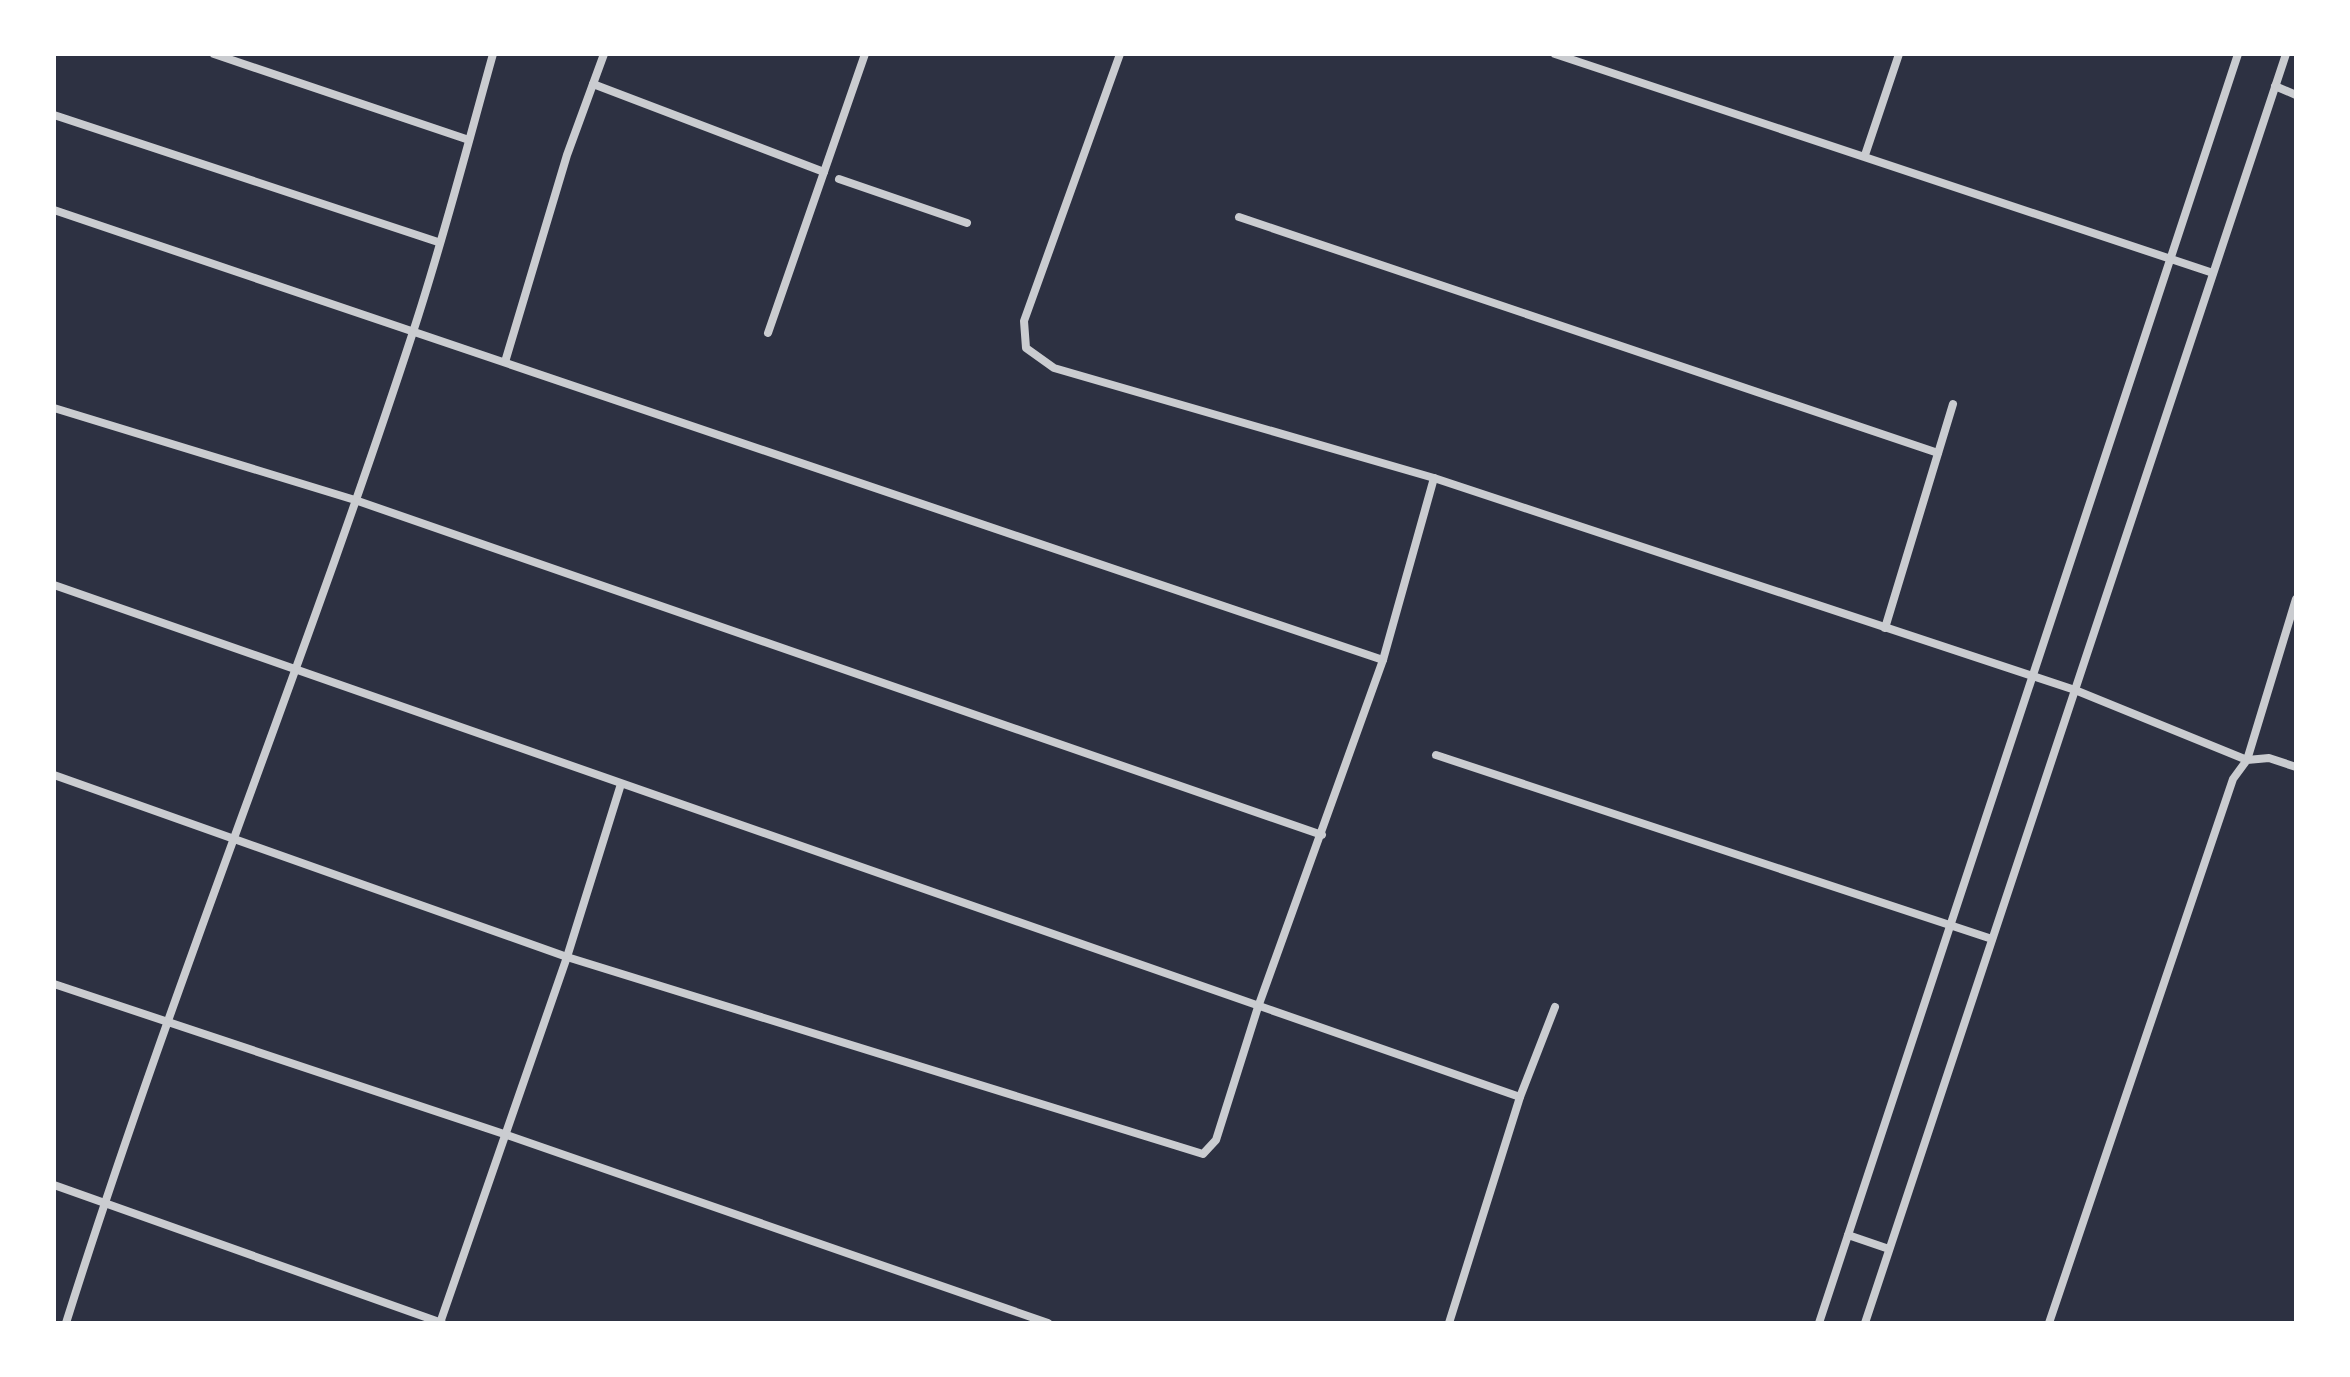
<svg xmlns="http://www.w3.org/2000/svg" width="2350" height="1377" font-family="'Libre Baskerville',serif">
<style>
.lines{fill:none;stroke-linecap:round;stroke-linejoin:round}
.minor{stroke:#caccd0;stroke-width:8}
</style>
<rect width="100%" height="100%" fill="#2d3142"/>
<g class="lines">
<g class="minor">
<polyline points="214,54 469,140"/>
<polyline points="1120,54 1024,321 1026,348 1054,368 1434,478 2075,690 2247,760 2296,599"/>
<polyline points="1555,54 2213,273"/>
<polyline points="593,84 824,172"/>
<polyline points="2275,86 2296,95"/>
<polyline points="54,115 438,242"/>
<polyline points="1865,155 1899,54"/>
<polyline points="839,179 967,223"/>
<polyline points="54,210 1383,660"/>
<polyline points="1239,217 1938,453"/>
<polyline points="768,333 865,54"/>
<polyline points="505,362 567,155 604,54"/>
<polyline points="54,408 355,500 1322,835"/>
<polyline points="54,585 1520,1097"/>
<polyline points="1885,628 1953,404"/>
<polyline points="1436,755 1992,939"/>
<polyline points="54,775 567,957 1203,1154 1216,1140 1258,1007 1383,660 1434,478"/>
<polyline points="54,984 504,1134 1048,1323"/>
<polyline points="54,1185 442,1323"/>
<polyline points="1848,1235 1889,1249"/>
<path d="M66,1323C171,989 304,665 413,332C443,241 467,147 493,54"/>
<polyline points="440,1323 567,957 621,784"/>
<polyline points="1449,1323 1520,1097 1555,1007"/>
<polyline points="1819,1323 2238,54"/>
<polyline points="1865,1323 2286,54"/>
<polyline points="2049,1323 2233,779 2247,760 2269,758 2296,767"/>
</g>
</g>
<rect width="2350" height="1377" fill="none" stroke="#ffffff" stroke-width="112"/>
</svg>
